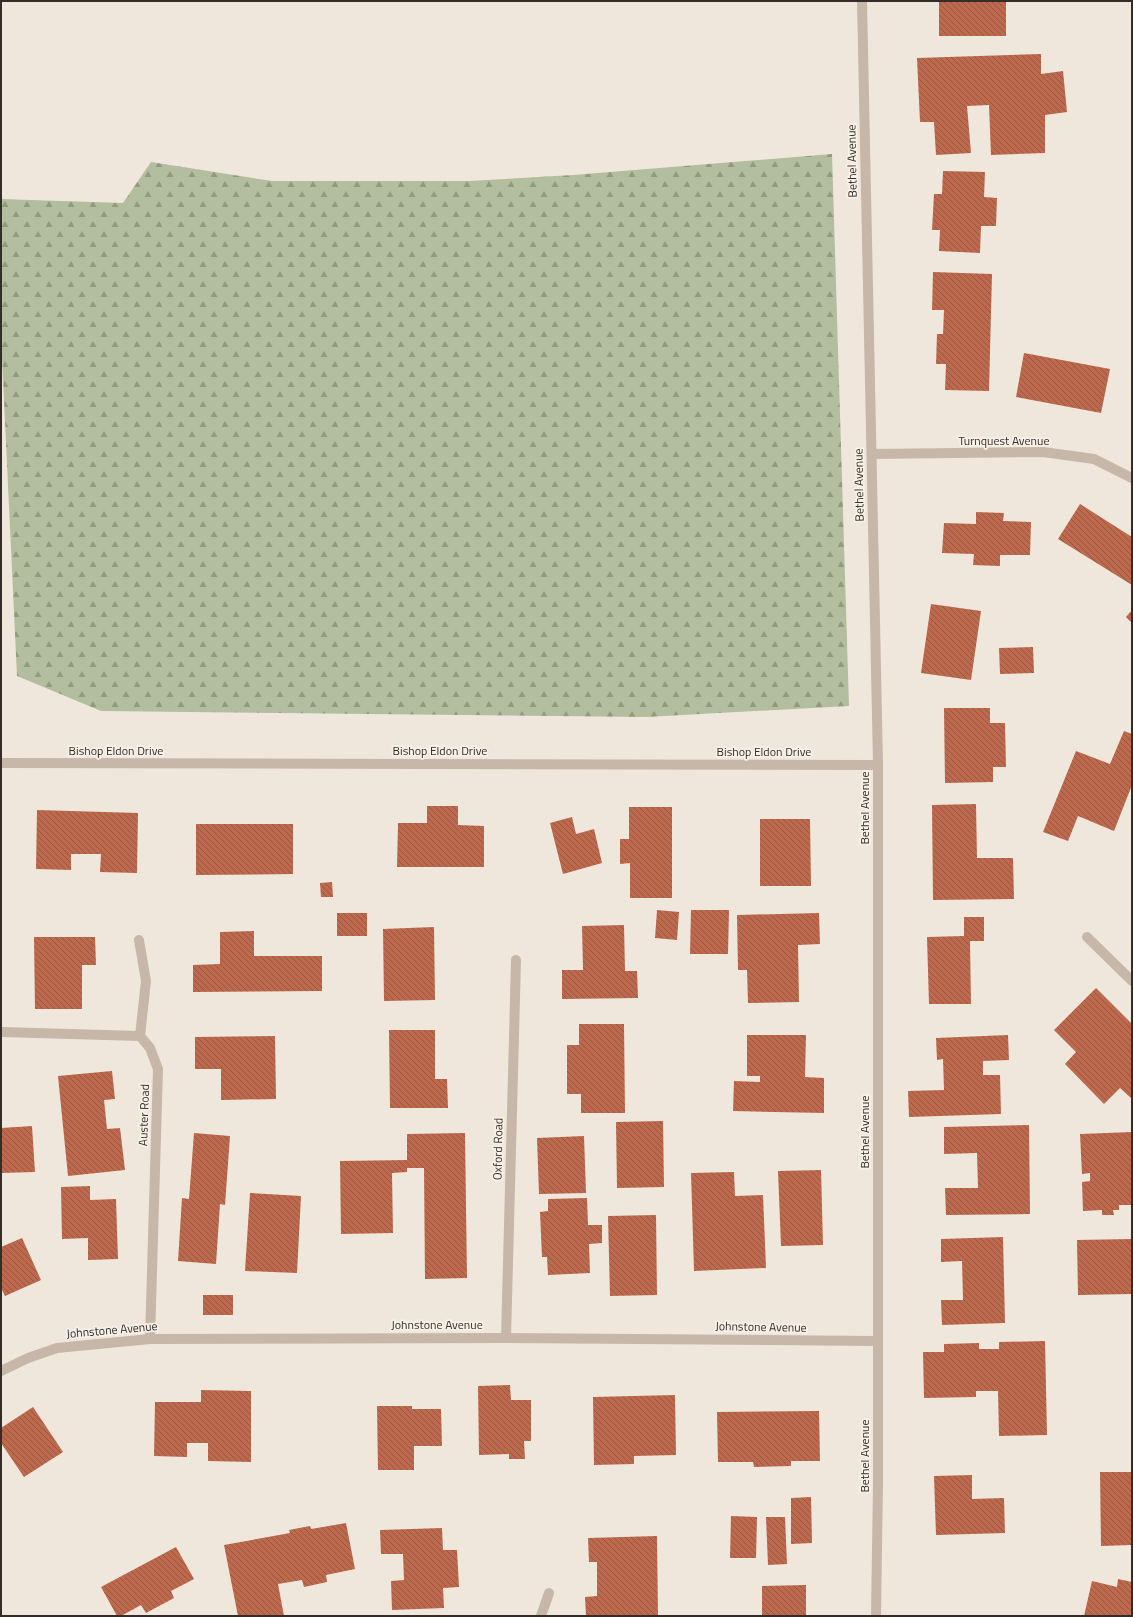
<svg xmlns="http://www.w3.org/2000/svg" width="1133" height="1617" font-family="'Titillium Web',sans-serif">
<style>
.forest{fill:url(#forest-firs)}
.building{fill:url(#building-back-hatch)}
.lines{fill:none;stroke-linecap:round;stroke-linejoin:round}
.minor{stroke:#c7b7a8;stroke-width:10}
.labels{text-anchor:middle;stroke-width:3.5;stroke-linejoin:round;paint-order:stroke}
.street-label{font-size:12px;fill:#342c28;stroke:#f8f1e8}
</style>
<defs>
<pattern id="forest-firs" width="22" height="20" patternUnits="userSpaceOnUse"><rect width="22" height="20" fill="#b2be9d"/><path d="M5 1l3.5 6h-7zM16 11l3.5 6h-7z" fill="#929b80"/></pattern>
<pattern id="building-back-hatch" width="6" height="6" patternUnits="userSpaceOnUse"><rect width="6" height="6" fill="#bd694d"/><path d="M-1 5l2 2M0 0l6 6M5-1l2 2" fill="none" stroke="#9a5740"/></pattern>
</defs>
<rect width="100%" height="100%" fill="#f0e7dc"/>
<polygon class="forest" points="832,154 849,706 646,717 101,711 17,676 1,337 1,199 123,203 151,162 272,181 469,181 573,175"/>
<g class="building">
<rect x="939" y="1" width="67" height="35"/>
<polygon points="1041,54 1041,74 1063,71 1067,112 1045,115 1045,153 991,155 989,105 967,106 971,153 936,155 934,122 920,122 917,58"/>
<polygon points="943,171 985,172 984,197 997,198 996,226 981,226 980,253 939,251 940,230 932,230 934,194 942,194"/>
<polygon points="933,272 992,274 989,391 945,390 946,364 936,364 937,334 943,334 944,310 932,310"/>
<polygon points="1024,353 1110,369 1101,413 1016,397"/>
<polygon points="1080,504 1132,537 1132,585 1058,539"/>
<polygon points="976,512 1004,513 1003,521 1031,522 1030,555 1000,555 1000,566 973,565 974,554 942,553 944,523 976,524"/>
<polygon points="931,604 981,611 971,680 921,673"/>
<polygon points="1132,610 1132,623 1126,617"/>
<polygon points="1033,647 1034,673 1000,674 999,648"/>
<polygon points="944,708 990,708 990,723 1005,723 1006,767 993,767 993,782 945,783"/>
<polygon points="1124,731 1132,734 1132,785 1114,831 1078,816 1068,841 1043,832 1076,751 1110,764"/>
<polygon points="976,804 977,858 1013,858 1014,899 933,900 932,805"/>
<polygon points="427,806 458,806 458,825 484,826 484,867 397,867 398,823 427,823"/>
<polygon points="629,807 672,807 672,898 630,898 630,863 620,864 620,839 629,839"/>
<polygon points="37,810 138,813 137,873 100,872 101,854 71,854 71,870 36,869"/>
<polygon points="572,817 576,834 594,829 602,863 563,874 550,823"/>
<polygon points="760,819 810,819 811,886 760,886"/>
<polygon points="196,824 293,824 293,874 196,875"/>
<polygon points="332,882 333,897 321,897 320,883"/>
<polygon points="657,910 679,912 677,940 655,938"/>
<polygon points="691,910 729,910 728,954 690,954"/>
<rect x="337" y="913" width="30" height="23"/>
<polygon points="819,913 820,944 798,945 799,1002 748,1003 747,970 738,970 737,915"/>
<polygon points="964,917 984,917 984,941 970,941 971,1004 929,1004 927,937 964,936"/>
<polygon points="624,925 625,971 637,971 638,998 562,999 562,970 583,970 582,926"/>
<polygon points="434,927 435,1000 384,1001 383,929"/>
<polygon points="254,931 254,956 322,956 322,991 193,992 193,965 220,964 220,932"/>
<polygon points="34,937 95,937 96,965 82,965 82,1009 35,1009"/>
<polygon points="1096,988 1132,1024 1132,1099 1120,1088 1104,1104 1065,1064 1076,1052 1054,1030"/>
<polygon points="579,1024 624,1024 625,1113 581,1113 581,1094 567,1094 567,1045 579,1045"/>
<polygon points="389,1030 435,1030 435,1079 447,1079 448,1108 390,1108"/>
<polygon points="747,1035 806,1035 805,1077 824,1078 824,1113 733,1111 734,1081 760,1082 760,1076 747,1076"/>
<polygon points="1008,1035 1009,1060 983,1061 983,1075 1000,1075 1001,1114 909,1117 908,1091 944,1090 943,1059 937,1060 936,1038"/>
<polygon points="275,1036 276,1099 221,1100 221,1069 195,1069 195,1037"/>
<polygon points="112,1071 115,1099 104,1100 107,1129 120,1128 125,1170 68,1176 58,1076"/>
<polygon points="663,1121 664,1187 617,1188 616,1122"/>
<polygon points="1029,1125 1030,1214 946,1215 945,1188 978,1188 977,1153 944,1154 944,1127"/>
<polygon points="32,1126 35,1172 1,1173 1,1128"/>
<polygon points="1132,1132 1132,1205 1119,1205 1119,1210 1113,1210 1114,1215 1102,1215 1102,1210 1083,1211 1082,1182 1090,1181 1090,1173 1082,1174 1080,1134"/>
<polygon points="194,1133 230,1136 225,1205 220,1204 216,1264 178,1261 182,1198 189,1199"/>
<polygon points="465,1133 467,1278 425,1279 424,1168 407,1168 407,1172 392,1173 393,1233 341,1234 340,1161 407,1160 407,1134"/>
<polygon points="584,1136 586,1193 539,1194 537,1138"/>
<polygon points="821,1170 823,1245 781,1246 778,1171"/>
<polygon points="734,1172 735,1196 763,1195 766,1268 694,1271 691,1173"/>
<polygon points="90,1186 90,1200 116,1199 118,1259 88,1260 88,1238 62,1239 61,1187"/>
<polygon points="250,1193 301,1196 297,1273 245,1271"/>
<polygon points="587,1198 588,1225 602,1225 602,1243 589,1244 590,1273 548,1275 547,1257 542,1257 540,1212 548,1211 548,1199"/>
<polygon points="656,1215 657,1295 610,1296 608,1216"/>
<polygon points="1003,1237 1005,1323 942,1325 941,1300 963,1300 962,1261 941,1262 941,1239"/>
<polygon points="22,1238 41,1280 5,1296 1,1288 1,1247"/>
<polygon points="1132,1239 1132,1294 1078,1295 1077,1240"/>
<rect x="203" y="1295" width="30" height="20"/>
<polygon points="1045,1341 1047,1435 999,1436 998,1391 976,1391 976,1397 924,1398 923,1352 944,1352 944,1344 979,1343 979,1349 999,1349 999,1342"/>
<polygon points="510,1385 511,1400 531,1400 531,1441 524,1441 525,1459 509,1459 509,1454 479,1455 478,1386"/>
<polygon points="201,1390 251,1391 251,1462 208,1461 208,1443 187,1443 187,1457 154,1456 155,1402 201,1402"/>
<polygon points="675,1395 676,1455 634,1456 634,1464 594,1465 593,1397"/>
<polygon points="377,1406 412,1406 412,1409 441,1409 442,1446 414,1446 414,1470 378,1470"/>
<polygon points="33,1407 63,1452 24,1477 1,1443 1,1428"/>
<polygon points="819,1411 820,1461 791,1461 791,1466 754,1467 753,1462 718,1462 717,1412"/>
<polygon points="1100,1472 1132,1472 1132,1545 1101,1546"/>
<polygon points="972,1475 972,1499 1004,1498 1005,1533 936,1535 934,1476"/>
<polygon points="811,1497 812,1543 791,1544 791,1498"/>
<polygon points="731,1516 757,1517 756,1558 730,1558"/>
<polygon points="766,1517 785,1517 787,1564 768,1565"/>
<polygon points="346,1523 355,1569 326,1575 327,1582 304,1587 302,1580 278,1584 284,1616 238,1616 224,1545 290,1533 289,1530 310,1526 311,1529"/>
<polygon points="442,1528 443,1550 457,1550 459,1587 443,1588 444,1608 392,1610 391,1581 404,1580 403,1554 381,1554 380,1530"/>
<polygon points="657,1536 658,1616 586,1616 585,1597 597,1596 597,1562 589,1562 588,1538"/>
<polygon points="176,1547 194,1579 171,1591 174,1598 146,1613 141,1605 121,1616 117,1616 101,1587"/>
<polygon points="1118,1579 1132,1582 1132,1616 1084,1616 1092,1581 1117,1587"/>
<polygon points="806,1585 806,1616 762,1616 762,1586"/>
</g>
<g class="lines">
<g class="minor">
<polyline points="862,1 878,765 878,1482 876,1616"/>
<polyline points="872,454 1043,452 1094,459 1132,478"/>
<polyline points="1,763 878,765"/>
<polyline points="1087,937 1132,981"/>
<polyline points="139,940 146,981 140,1036"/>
<polyline points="1,1032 140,1036 150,1048 158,1069 150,1339"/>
<polyline points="506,1338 516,960"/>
<polyline points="1,1371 28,1358 57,1348 150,1339 506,1338 878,1341"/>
<polyline points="541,1616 549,1593"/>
</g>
</g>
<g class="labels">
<g class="street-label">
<text transform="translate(852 161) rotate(-91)" y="4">Bethel Avenue</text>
<text x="1004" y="445">Turnquest Avenue</text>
<text transform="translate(859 485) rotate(-91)" y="4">Bethel Avenue</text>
<text x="116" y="755">Bishop Eldon Drive</text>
<text x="440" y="755">Bishop Eldon Drive</text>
<text x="764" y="756">Bishop Eldon Drive</text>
<text transform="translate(865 808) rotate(-90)" y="4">Bethel Avenue</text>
<text transform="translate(144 1115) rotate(-88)" y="4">Auster Road</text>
<text transform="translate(865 1132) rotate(-90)" y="4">Bethel Avenue</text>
<text transform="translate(498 1149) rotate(-89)" y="4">Oxford Road</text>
<text x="437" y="1329">Johnstone Avenue</text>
<text transform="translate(761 1327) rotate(1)" y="4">Johnstone Avenue</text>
<text transform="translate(112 1330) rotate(-5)" y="4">Johnstone Avenue</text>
<text transform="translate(865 1456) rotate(-90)" y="4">Bethel Avenue</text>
</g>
</g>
<rect width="1133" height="1617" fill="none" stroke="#342c28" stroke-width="4"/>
</svg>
